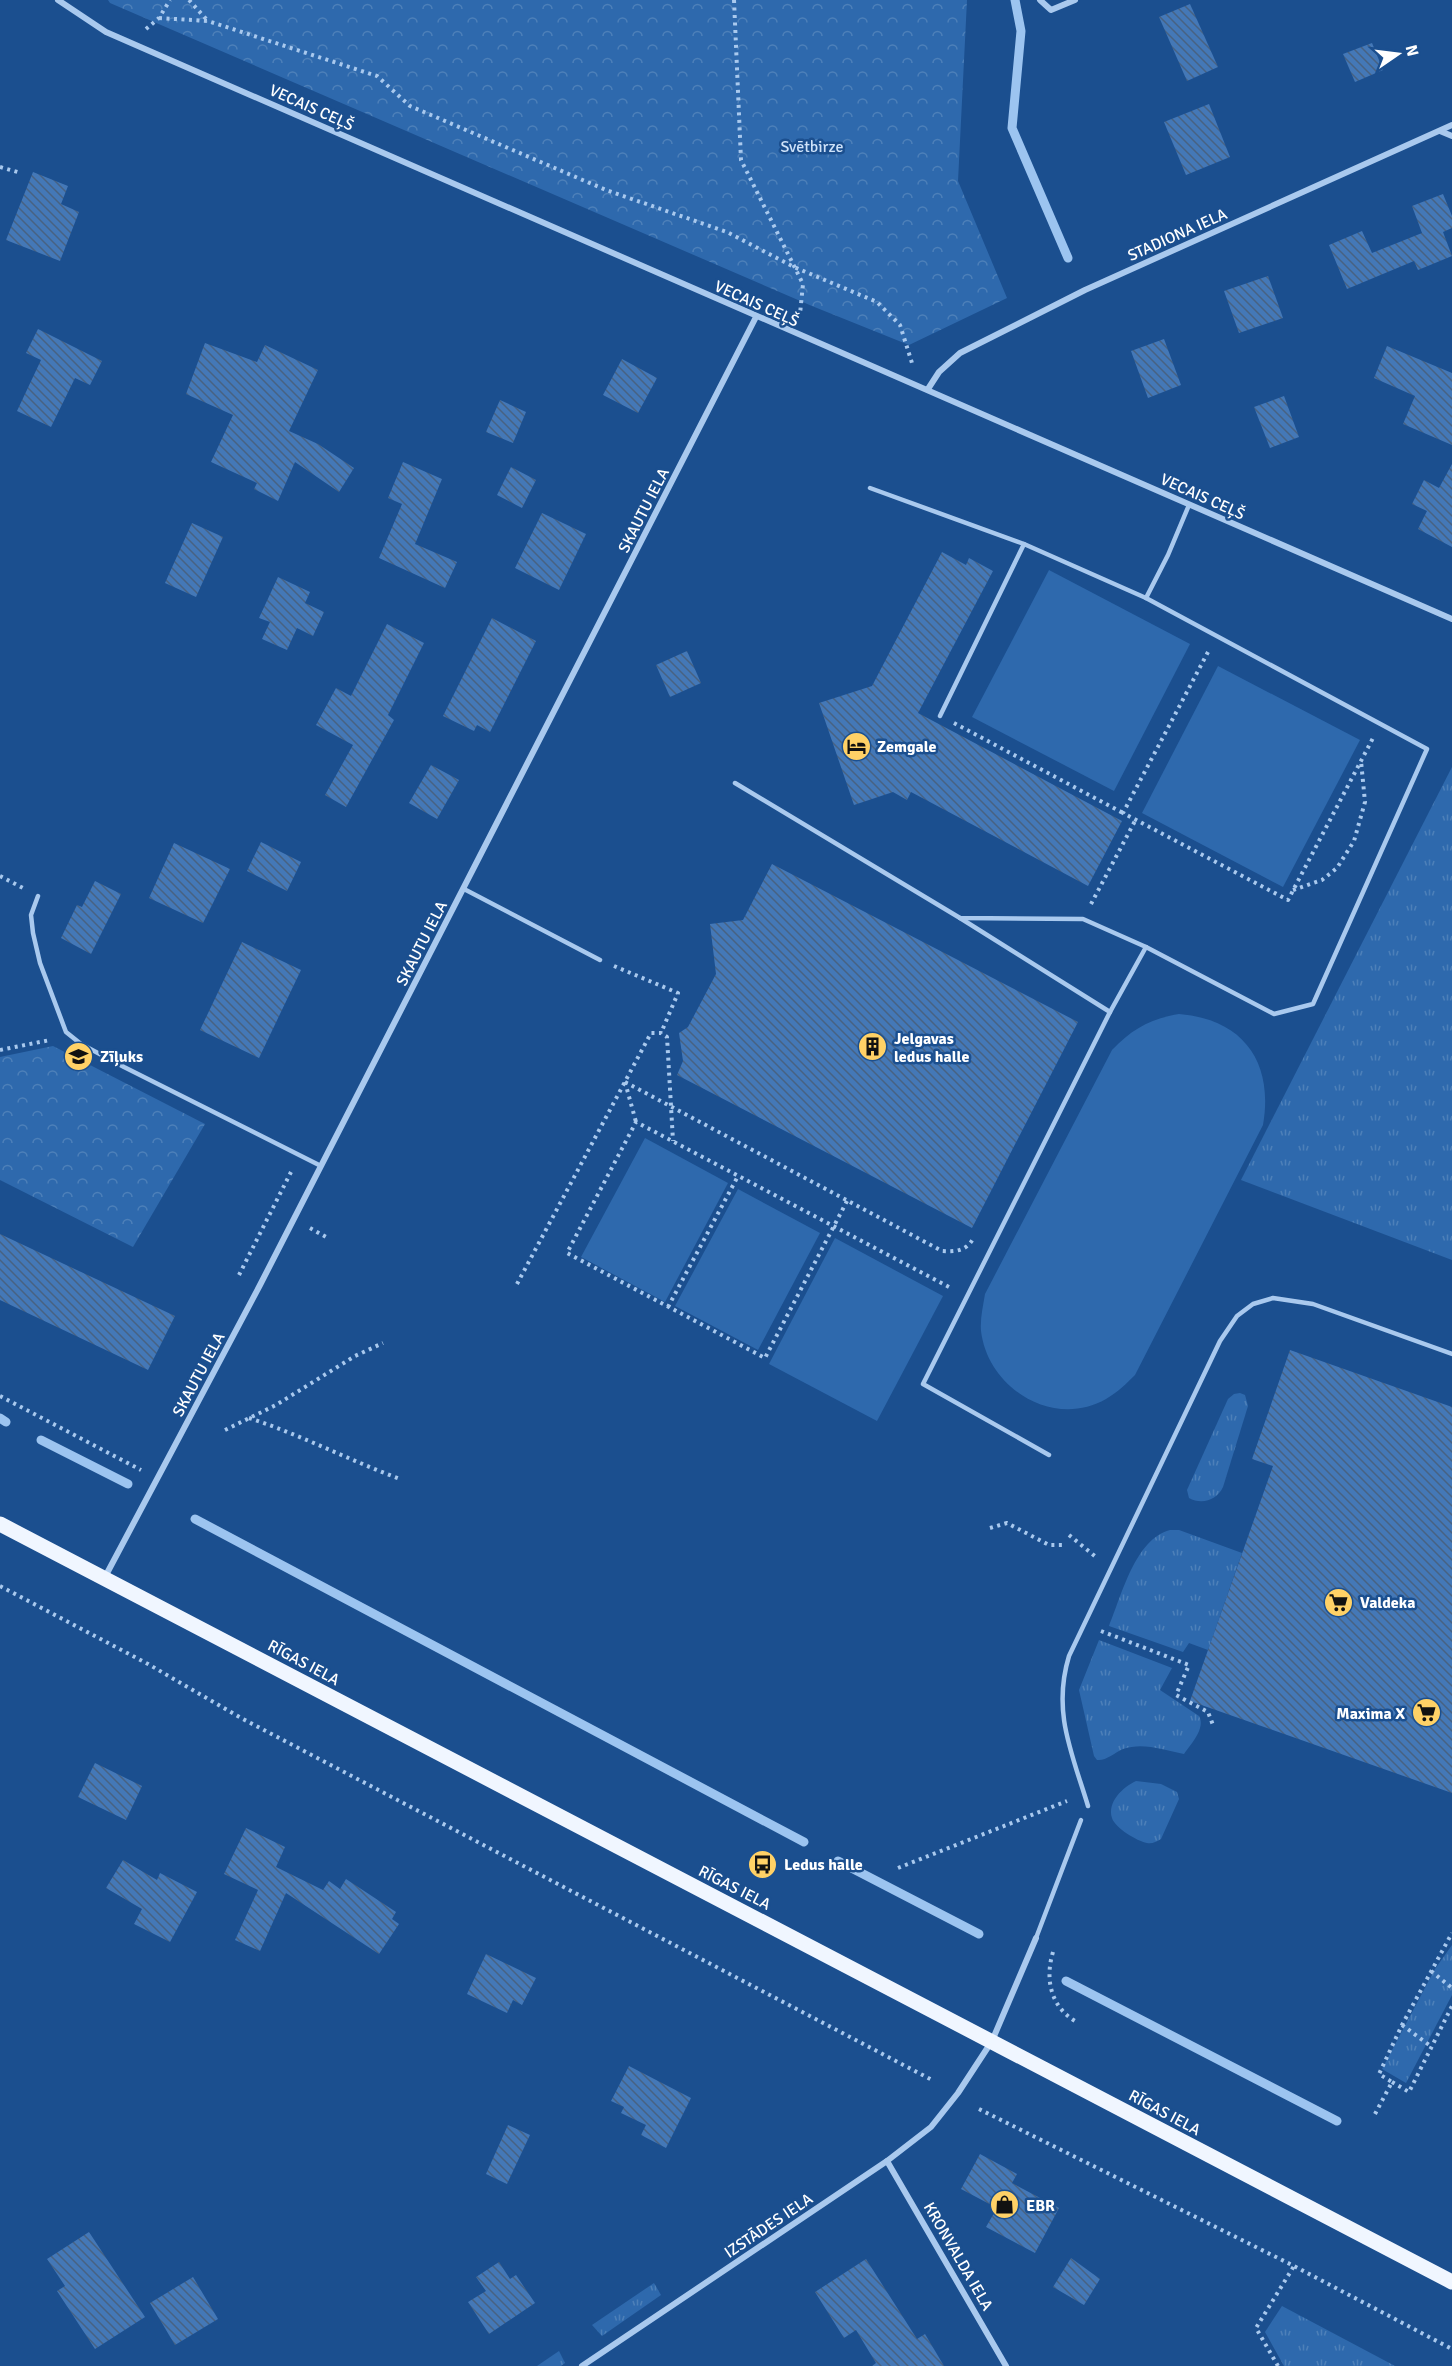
<svg xmlns="http://www.w3.org/2000/svg" width="1452" height="2366" font-family="Signika,sans-serif">
<style>
.grass{fill:url(#grass-tufts)}
.park{fill:url(#park-crowns)}
.pitch{fill:#2e69ad}
.lines{fill:none;stroke-linecap:round;stroke-linejoin:round}
.stream{stroke:#9cc4f0;stroke-width:9}
.building{fill:url(#building-back-hatch)}
.path{stroke:#a9c9ee;stroke-width:4;stroke-dasharray:3 4.5;stroke-linecap:butt}
.service{stroke:#a9c9ee;stroke-width:4.5}
.minor{stroke:#a9c9ee;stroke-width:6}
.primary{stroke:#f0f6ff;stroke-width:15}
.labels{text-anchor:middle;stroke-width:5;stroke-linejoin:round;paint-order:stroke}
.street-label{font-size:16px;fill:#fff;stroke:#1b4f8f}
.park-label{font-size:16px;fill:#cfe3fa;stroke:#1b4f8f}
.poi-label{font-size:16px;font-weight:bold;fill:#fff;stroke:#1b4f8f;text-anchor:start}
</style>
<defs>
<pattern id="grass-tufts" width="24" height="20" patternUnits="userSpaceOnUse" patternTransform="scale(1.5)"><rect width="24" height="20" fill="#2e69ad"/><path d="M3 7l-1-3M5 7V3M7 7l1-3M15 17l-1-3M17 17v-4M19 17l1-3" fill="none" stroke="#4d80b9"/></pattern>
<pattern id="park-crowns" width="20" height="18" patternUnits="userSpaceOnUse" patternTransform="scale(1.5)"><rect width="20" height="18" fill="#2e69ad"/><path d="M2 6a3 3 0 1 1 6 0M12 15a3 3 0 1 1 6 0" fill="none" stroke="#4d80b9"/></pattern>
<pattern id="building-back-hatch" width="6" height="6" patternUnits="userSpaceOnUse" patternTransform="scale(1.5)"><rect width="6" height="6" fill="#4478b7"/><path d="M-1 5l2 2M0 0l6 6M5-1l2 2" fill="none" stroke="#486282"/></pattern>
</defs>
<rect width="100%" height="100%" fill="#1b4f8f"/>
<g class="grass">
<polygon points="1452,767 1452,1260 1241,1180"/>
<path d="M1240,1393L1245,1395L1248,1406L1223,1487C1217,1500 1202,1505 1189,1498L1187,1490L1228,1399L1234,1394Z"/>
<path d="M1170,1530H1179L1242,1553L1208,1650L1189,1643L1183,1652L1109,1626C1122,1595 1135,1539 1170,1530Z"/>
<path d="M1099,1640L1172,1668L1160,1690L1199,1716C1206,1728 1191,1744 1184,1754C1163,1750 1143,1742 1123,1749C1114,1753 1106,1761 1097,1760L1094,1756L1079,1690Z"/>
<path d="M1136,1781L1161,1784L1177,1792L1179,1799L1161,1839C1156,1842 1152,1844 1147,1843C1137,1841 1115,1828 1112,1818C1107,1802 1123,1787 1136,1781Z"/>
<polygon points="1452,1945 1452,1995 1406,2083 1382,2069 1435,1969"/>
<polygon points="654,2283 661,2295 602,2336 592,2325"/>
<polygon points="1282,2306 1395,2366 1284,2366 1265,2332"/>
<polygon points="559,2351 565,2363 561,2366 537,2366"/>
</g>
<g class="park">
<polygon points="108,0 967,0 958,181 1007,298 909,345 812,306 110,3"/>
<polygon points="53,1046 205,1124 133,1247 0,1180 0,1057"/>
</g>
<g class="pitch">
<polygon points="1049,570 1190,644 1114,791 972,717"/>
<polygon points="1218,666 1360,740 1283,887 1142,813"/>
<path d="M1179,1014C1243,1019 1274,1062 1263,1125L1135,1375C1126,1384 1118,1392 1106,1399C1054,1429 988,1389 981,1331C980,1319 983,1306 985,1294L1112,1050C1132,1029 1150,1019 1179,1014Z"/>
<polygon points="645,1138 728,1183 665,1302 581,1257"/>
<polygon points="738,1189 820,1233 758,1350 675,1306"/>
<polygon points="835,1238 943,1296 877,1421 769,1364"/>
</g>
<g class="lines">
<g class="stream">
<polyline points="1015,0 1021,31 1012,128 1068,258"/>
<polyline points="0,1418 6,1422"/>
<polyline points="41,1440 128,1484"/>
<polyline points="195,1519 804,1842"/>
<polyline points="838,1861 979,1934"/>
<polyline points="1066,1981 1337,2121"/>
</g>
</g>
<g class="building">
<polygon points="1190,4 1218,67 1187,81 1159,17"/>
<polygon points="1372,43 1383,70 1355,82 1343,54"/>
<polygon points="1209,104 1230,157 1186,175 1164,122"/>
<polygon points="33,172 68,186 61,204 79,212 60,261 6,240"/>
<polygon points="1443,194 1452,216 1452,228 1443,232 1452,256 1418,270 1414,261 1347,289 1329,245 1362,231 1372,253 1422,233 1412,206"/>
<polygon points="1268,276 1283,318 1239,333 1224,291"/>
<polygon points="38,329 102,361 90,385 75,378 51,427 17,411 41,360 26,353"/>
<polygon points="1164,339 1181,385 1148,398 1131,351"/>
<polygon points="205,343 257,362 265,345 318,370 289,431 318,444 354,468 339,492 295,462 278,501 254,489 257,483 211,462 233,415 186,394"/>
<polygon points="1387,346 1452,373 1452,445 1403,424 1415,396 1374,378"/>
<polygon points="622,359 657,378 638,413 603,395"/>
<polygon points="1284,396 1299,437 1270,448 1254,407"/>
<polygon points="500,400 526,412 513,443 486,432"/>
<polygon points="403,462 442,479 415,544 457,562 445,588 379,558 402,504 388,498"/>
<polygon points="1452,464 1452,547 1418,529 1427,511 1412,504 1424,480 1439,488"/>
<polygon points="511,467 536,480 522,508 497,495"/>
<polygon points="542,513 586,534 559,590 515,568"/>
<polygon points="192,523 223,537 196,597 165,583"/>
<polygon points="942,552 966,565 969,558 993,571 918,713 1122,821 1088,886 911,792 907,800 893,792 854,805 819,703 872,686"/>
<polygon points="278,577 310,592 305,603 324,612 313,636 297,628 287,650 262,639 270,622 259,618"/>
<polygon points="492,618 536,641 490,732 477,725 474,731 443,716"/>
<polygon points="387,624 424,643 388,715 394,720 346,807 325,795 353,745 316,725 336,688 351,696"/>
<polygon points="687,651 701,683 670,697 656,665"/>
<polygon points="431,765 459,780 437,819 409,803"/>
<polygon points="261,842 301,862 287,891 247,871"/>
<polygon points="174,843 230,869 203,923 149,898"/>
<polygon points="772,864 1078,1022 972,1228 677,1075 683,1061 679,1033 688,1027 716,974 710,924 743,920"/>
<polygon points="95,881 121,894 91,954 61,938 77,905 82,907"/>
<polygon points="242,942 301,970 259,1058 200,1030"/>
<polygon points="0,1234 175,1316 148,1370 0,1300"/>
<polygon points="1290,1350 1452,1407 1452,1793 1190,1701 1273,1466 1252,1459"/>
<polygon points="95,1763 142,1786 126,1820 78,1797"/>
<polygon points="246,1828 285,1847 276,1867 323,1890 329,1881 340,1889 346,1879 396,1912 392,1919 399,1924 379,1954 286,1893 260,1951 235,1940 258,1890 224,1874"/>
<polygon points="123,1860 157,1880 160,1873 197,1892 170,1942 134,1924 142,1909 106,1888"/>
<polygon points="486,1954 536,1978 522,2005 513,2000 507,2013 467,1994"/>
<polygon points="629,2066 691,2098 666,2148 641,2135 646,2125 621,2113 624,2107 611,2101"/>
<polygon points="508,2125 530,2135 507,2184 486,2174"/>
<polygon points="980,2154 1017,2174 1012,2183 1059,2208 1035,2253 986,2227 997,2208 961,2189"/>
<polygon points="89,2232 145,2317 95,2349 57,2291 65,2286 47,2259"/>
<polygon points="1071,2258 1100,2279 1084,2305 1053,2287"/>
<polygon points="866,2259 917,2339 925,2334 944,2366 872,2366 876,2363 856,2330 844,2338 815,2292"/>
<polygon points="499,2262 510,2279 516,2275 535,2303 489,2334 468,2302 486,2291 476,2277"/>
<polygon points="193,2277 218,2319 175,2345 150,2303"/>
</g>
<g class="lines">
<g class="path">
<polyline points="189,0 207,20"/>
<polyline points="734,0 741,160 803,284 800,314"/>
<polyline points="159,18 208,21 377,76 410,106 606,190 727,232 794,267 877,302 900,325 912,363"/>
<polyline points="146,29 159,18 170,0"/>
<polyline points="0,167 21,173"/>
<polyline points="1208,652 1123,813 1288,900 1373,738"/>
<polyline points="954,723 1123,813"/>
<polyline points="0,876 23,888"/>
<polyline points="1293,890 1322,880 1337,868 1354,841 1365,802 1361,761"/>
<polyline points="1091,904 1136,819"/>
<polyline points="614,966 678,993 661,1033"/>
<polyline points="0,1050 50,1040"/>
<path d="M625,1082L942,1251C955,1252 966,1251 973,1239"/>
<polyline points="625,1082 636,1122"/>
<path d="M847,1201L765,1358L567,1253L636,1122C741,1177 846,1233 951,1288"/>
<polyline points="310,1228 326,1237"/>
<polyline points="239,1275 291,1172"/>
<polyline points="517,1284 651,1033 661,1033 667,1037 673,1141"/>
<polyline points="668,1307 738,1176"/>
<polyline points="0,1396 141,1470"/>
<path d="M249,1418C301,1435 349,1460 400,1479"/>
<polyline points="225,1430 276,1405 355,1356 383,1343"/>
<polyline points="990,1528 1007,1523 1049,1545 1063,1545"/>
<polyline points="1069,1535 1096,1557"/>
<polyline points="0,1586 148,1664 241,1718 934,2081"/>
<polyline points="1101,1631 1189,1665 1176,1695 1208,1712 1213,1725"/>
<polyline points="898,1868 1067,1801"/>
<path d="M1053,1952C1045,1978 1050,2006 1075,2021"/>
<polyline points="1431,1971 1452,1988"/>
<polyline points="1402,2025 1432,2047"/>
<polyline points="1392,2082 1409,2092 1452,2006"/>
<polyline points="979,2109 1294,2266 1452,2349"/>
<polyline points="1375,2114 1392,2082 1379,2074 1402,2025 1452,1933"/>
<polyline points="1278,2366 1256,2328 1294,2266"/>
</g>
<g class="service">
<polyline points="870,488 1024,544 940,716"/>
<polyline points="1146,598 1168,555 1189,505"/>
<polyline points="735,783 960,918 1083,919 1146,947 1274,1014 1313,1004 1427,749 1146,598 1024,544"/>
<polyline points="464,889 600,960"/>
<polyline points="38,896 31,915 33,933 40,963 66,1032 81,1044 124,1067 321,1166"/>
<polyline points="960,918 1110,1012"/>
<polyline points="1049,1455 923,1384 1110,1012 1146,947"/>
<path d="M1088,1806C1072,1753 1052,1712 1069,1656L1220,1341L1237,1316L1253,1304L1273,1298L1313,1304L1452,1354"/>
<polyline points="1036,1938 1081,1820"/>
</g>
<g class="minor">
<polyline points="58,0 106,32 1452,619"/>
<polyline points="1040,0 1051,10 1075,0"/>
<polyline points="1440,131 1452,136"/>
<polyline points="928,389 939,372 960,353 1085,290 1452,125"/>
<polyline points="105,1577 260,1285 756,317"/>
<polyline points="887,2161 1006,2366"/>
<polyline points="582,2366 887,2161 931,2127 958,2093 992,2041 1036,1938"/>
</g>
<polyline class="primary" points="0,1524 1452,2282"/>
</g>
<defs>
<symbol id="hotel-disc" viewBox="-11 -11 22 22"><circle r="9.5" fill="#ffd166" stroke="#1b4f8f"/><path d="M-6-4.5h1.5V1H6V5H4.5V3h-9V5H-6ZM-4 0a1.8 1.8 0 1 1 3.6 0ZM.5 0V-2.5h3Q6-2.5 6 0Z" fill="#111"/></symbol>
<symbol id="building-disc" viewBox="-11 -11 22 22"><circle r="9.5" fill="#ffd166" stroke="#1b4f8f"/><path d="M-4-6H4V6H1V3H-1V6H-4ZM-2.5-4.3h1.7v1.8h-1.7ZM.8-4.3h1.7v1.8H.8ZM-2.5-1h1.7V.8h-1.7ZM.8-1h1.7V.8H.8Z" fill="#111"/></symbol>
<symbol id="school-disc" viewBox="-11 -11 22 22"><circle r="9.5" fill="#ffd166" stroke="#1b4f8f"/><path d="M0-5L7-2L0 1L-7-2ZM-4 1L0 2.5L4 1V4Q0 6-4 4Z" fill="#111"/></symbol>
<symbol id="supermarket-disc" viewBox="-11 -11 22 22"><circle r="9.5" fill="#ffd166" stroke="#1b4f8f"/><path d="M-6-5.5h2.5l.6 2H6L4.5 2H-2.5L-4.4-4H-6ZM-1.5 3.2a1.3 1.3 0 1 0 .1 0ZM3 3.2a1.3 1.3 0 1 0 .1 0Z" fill="#111"/></symbol>
<symbol id="bus-disc" viewBox="-11 -11 22 22"><circle r="9.5" fill="#ffd166" stroke="#1b4f8f"/><path d="M-5-6H5V4H4V6H2V4H-2V6H-4V4H-5ZM-3.5-4V0h7V-4ZM-3.5 1.2v1.5H-2V1.2ZM2 1.2v1.5H3.5V1.2Z" fill="#111"/></symbol>
<symbol id="shop-disc" viewBox="-11 -11 22 22"><circle r="9.5" fill="#ffd166" stroke="#1b4f8f"/><path d="M-5-2.5h2.3a2.7 3.5 0 0 1 5.4 0H5L5.5 6h-11ZM-1.5-2.5h3a1.5 2.3 0 0 0-3 0Z" fill="#111"/></symbol>
</defs>
<g fill-rule="evenodd">
<use href="#hotel-disc" x="840" y="730" width="33" height="33"/>
<use href="#building-disc" x="856" y="1030" width="33" height="33"/>
<use href="#school-disc" x="62" y="1040" width="33" height="33"/>
<use href="#supermarket-disc" x="1322" y="1586" width="33" height="33"/>
<use href="#supermarket-disc" x="1410" y="1696" width="33" height="33"/>
<use href="#bus-disc" x="746" y="1848" width="33" height="33"/>
<use href="#shop-disc" x="988" y="2188" width="33" height="33"/>
</g>
<g class="labels">
<g class="street-label">
<text transform="translate(312 107) rotate(24)" y="6">VECAIS CEĻŠ</text>
<text transform="translate(1177 234) rotate(-24)" y="6">STADIONA IELA</text>
<text transform="translate(757 303) rotate(24)" y="6">VECAIS CEĻŠ</text>
<text transform="translate(1203 496) rotate(24)" y="6">VECAIS CEĻŠ</text>
<text transform="translate(643 510) rotate(-63)" y="6">SKAUTU IELA</text>
<text transform="translate(421 943) rotate(-63)" y="6">SKAUTU IELA</text>
<text transform="translate(198 1374) rotate(-62)" y="6">SKAUTU IELA</text>
<text transform="translate(304 1662) rotate(28)" y="6">RĪGAS IELA</text>
<text transform="translate(735 1887) rotate(27)" y="6">RĪGAS IELA</text>
<text transform="translate(1165 2112) rotate(28)" y="6">RĪGAS IELA</text>
<text transform="translate(768 2225) rotate(-34)" y="6">IZSTĀDES IELA</text>
<text transform="translate(959 2256) rotate(60)" y="6">KRONVALDA IELA</text>
</g>
<g class="park-label">
<text x="812" y="152">Svētbirze</text>
</g>
<g class="poi-label">
<text x="877" y="752">Zemgale</text>
<text x="894" y="1044">Jelgavas<tspan x="894" dy="18">ledus halle</tspan></text>
<text x="100" y="1062">Zīļuks</text>
<text x="1360" y="1608">Valdeka</text>
<text x="1405" y="1719" text-anchor="end">Maxima X</text>
<text x="784" y="1870">Ledus halle</text>
<text x="1026" y="2211">EBR</text>
</g>
</g>
<g transform="translate(1398 54) rotate(76)" stroke="#1b4f8f" stroke-width="4.5" paint-order="stroke">
<path d="M0-4.5L10 22L0 15L-10 22Z" fill="#ffffff"/>
<text y="-9" font-size="16" font-weight="bold" text-anchor="middle" fill="#ffffff">N</text>
</g>
</svg>
